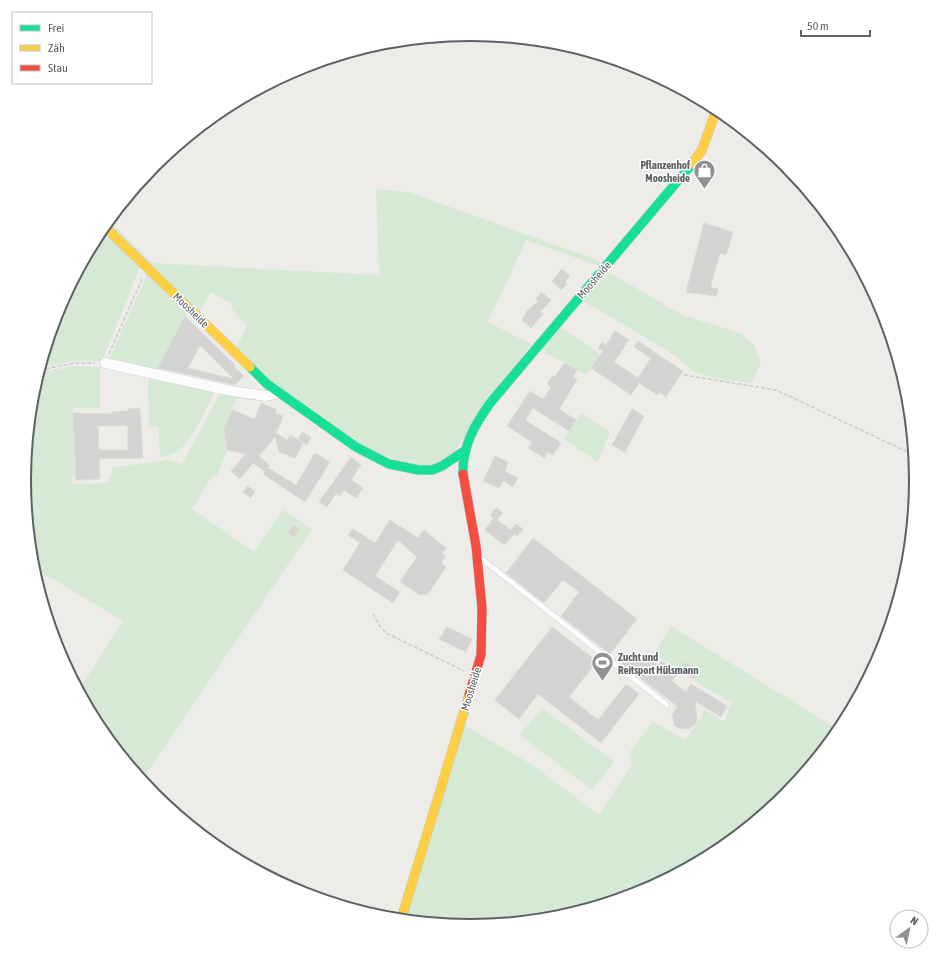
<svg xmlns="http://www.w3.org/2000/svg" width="941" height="961" font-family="'Asap Condensed',sans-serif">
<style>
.green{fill:#d6e9d4}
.building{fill:#d3d3d1;stroke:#dcdbd7;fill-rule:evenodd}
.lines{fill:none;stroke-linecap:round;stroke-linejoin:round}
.lane-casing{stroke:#c9caca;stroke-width:6}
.street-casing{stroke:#c9caca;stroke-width:11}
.fast-casing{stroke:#c8c8c8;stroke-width:10}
.slow-casing{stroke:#c8c8c8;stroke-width:10}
.jam-casing{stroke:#c8c8c8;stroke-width:10}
.path{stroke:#c9cecb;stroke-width:1.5;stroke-dasharray:4 2;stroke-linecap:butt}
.lane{stroke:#fcfcfc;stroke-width:5}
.street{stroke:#fcfcfc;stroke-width:10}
.fast{stroke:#16e098;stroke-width:9}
.slow{stroke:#ffcf43;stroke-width:9}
.jam{stroke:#f24e42;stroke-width:9}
.labels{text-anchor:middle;stroke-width:3;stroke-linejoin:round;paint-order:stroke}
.poi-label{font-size:11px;font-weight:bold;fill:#5d6165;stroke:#fff;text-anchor:end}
.street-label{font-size:11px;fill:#5d6165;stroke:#fff}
.rim{fill:none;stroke:#5d6165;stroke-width:2}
</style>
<rect width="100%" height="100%" fill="#edece8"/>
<g class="green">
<polygon points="376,189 408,192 603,262 599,266 526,240 488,322 531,344 454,452 442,461 425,466 406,464 361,445 267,378 236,349 247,325 231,308 232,304 211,292 199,312 107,223 109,220 151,263 379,275"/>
<polygon points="101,230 140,267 102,361 73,361 41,367 58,309"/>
<polygon points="606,272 610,273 682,315 742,334 754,345 761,362 752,383 719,379 696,373 667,350 581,300"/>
<polygon points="147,274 186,313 157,372 109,360"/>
<polygon points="559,326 600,354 586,375 539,349"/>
<polygon points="73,366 100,367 100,408 73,408 75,477 71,475 72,484 108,483 113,467 169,460 182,464 221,392 238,394 224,429 227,449 217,476 213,475 192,509 254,552 283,510 312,529 142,780 99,728 79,690 123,621 33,567 24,480 33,393 39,373"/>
<path d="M148,375L215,391C204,412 188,458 160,457L159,427H149Z"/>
<polygon points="581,413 610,432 598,462 564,439"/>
<polygon points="671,626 840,731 786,796 718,852 641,893 557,918 470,927 403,920 464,725 531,764 599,815 632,764 629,753 653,722 686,740 705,710 725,722 729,707 732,703 685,675 654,653"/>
<polygon points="542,708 614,762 592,790 520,735"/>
</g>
<g class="building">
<polygon points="704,223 733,232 726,255 720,253 711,284 712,288 718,289 716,296 686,292"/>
<polygon points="562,269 570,276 565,282 567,284 561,290 552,281"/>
<polygon points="541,292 551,300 540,312 543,314 531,328 522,320 527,311 538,301 536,299"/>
<path d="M185,316L235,365L234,367L244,376L235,385L158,368ZM200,345L234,379L188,368Z"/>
<polygon points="615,331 629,340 614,362 638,378 651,358 634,347 638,341 683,371 666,397 659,392 657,395 639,383 631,395 591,368 603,351 598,348 602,342 606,345"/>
<polygon points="564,363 577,370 573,377 577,380 559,409 576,420 569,431 533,408 525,420 561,443 553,455 548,452 544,458 528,448 532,442 507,426 530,391 543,399 551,387 547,384 553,375 555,377"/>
<polygon points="261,403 276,409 275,413 283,416 276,433 287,440 290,435 303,443 295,458 279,452 275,437 259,456 270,466 268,468 296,485 315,453 330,462 305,502 263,474 265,472 253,463 240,479 231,471 246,454 227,450 224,429 232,410 255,419"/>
<path d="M140,408L143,458L99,459L100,479L76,480L73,413L112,414V412L128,411V409ZM128,425V450H99L98,426Z"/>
<polygon points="632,409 644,416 625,452 612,445"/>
<polygon points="302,432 311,437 307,445 298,439"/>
<polygon points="495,456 508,462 505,471 518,478 513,487 503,481 499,488 483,481"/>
<polygon points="351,457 361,465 351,480 363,488 356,498 344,490 340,496 336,493 327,507 319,502"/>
<polygon points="247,486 255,491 251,498 243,492"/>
<polygon points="496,508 503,513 497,520 511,530 516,524 523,529 517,536 514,534 504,545 485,530 493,518 490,515"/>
<polygon points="390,520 418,538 424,530 446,548 442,553 446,556 441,562 446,567 428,594 420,595 400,582 417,557 398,540 375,576 400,592 393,603 343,570 360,543 348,535 353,529 375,543"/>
<polygon points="293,525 299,529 294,537 288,533"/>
<polygon points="533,538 637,619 610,654 561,616 579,592 563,580 544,603 506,573"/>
<polygon points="447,627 472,639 466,652 439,639"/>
<polygon points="552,627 597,661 569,697 598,720 626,684 639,694 601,743 538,694 519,719 495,700"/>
<polygon points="628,654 639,663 645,655 658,665 662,661 678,673 672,681 686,692 691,684 727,706 721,717 695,701 697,718 696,723 689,729 679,728 675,726 672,716 677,706 621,663"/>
<polygon points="685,662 699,672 694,679 681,669"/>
</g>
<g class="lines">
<defs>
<polyline id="lane" points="482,559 667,705"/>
<polyline id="street" points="105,363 231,391 266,396 279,393"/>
<g id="fast">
<polyline points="250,367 267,384 356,447 389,464 419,470 432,470 442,466 466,450"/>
<path d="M463,474C462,446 475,424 491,402L692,164"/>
</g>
<g id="slow">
<polyline points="692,164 702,150 717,108"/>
<polyline points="104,226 250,367"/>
<polyline points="401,920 469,695"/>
</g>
<polyline id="jam" points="463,474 476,546 482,608 481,655 469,695"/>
</defs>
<use href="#lane" class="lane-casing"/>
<use href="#street" class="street-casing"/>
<use href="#fast" class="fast-casing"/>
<use href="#slow" class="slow-casing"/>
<use href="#jam" class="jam-casing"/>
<g class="path">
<polyline points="109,354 142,279"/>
<polyline points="40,370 74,363 95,363"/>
<polyline points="684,375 776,390 914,455"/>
<polyline points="373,614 381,628 388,634 464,671"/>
</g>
<use href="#lane" class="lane"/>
<use href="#street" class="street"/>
<use href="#fast" class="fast"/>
<use href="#slow" class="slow"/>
<use href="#jam" class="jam"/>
</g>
<defs>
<symbol id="shop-pin" viewBox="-11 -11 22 30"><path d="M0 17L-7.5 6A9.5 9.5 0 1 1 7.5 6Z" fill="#8f9293" stroke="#fff"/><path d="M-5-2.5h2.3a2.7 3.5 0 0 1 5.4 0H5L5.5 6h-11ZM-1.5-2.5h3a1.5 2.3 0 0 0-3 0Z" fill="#fff"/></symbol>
<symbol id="stadium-pin" viewBox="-11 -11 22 30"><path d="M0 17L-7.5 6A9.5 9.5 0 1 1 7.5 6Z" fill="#8f9293" stroke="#fff"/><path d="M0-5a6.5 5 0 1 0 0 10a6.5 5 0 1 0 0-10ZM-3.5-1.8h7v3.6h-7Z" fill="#fff"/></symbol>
</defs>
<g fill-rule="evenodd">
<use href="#shop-pin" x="692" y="158" width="25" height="34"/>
<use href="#stadium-pin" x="590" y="650" width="25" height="34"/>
</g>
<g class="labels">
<g class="poi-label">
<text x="690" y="169">Pflanzenhof<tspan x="690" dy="13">Moosheide</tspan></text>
<text x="618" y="661" text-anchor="start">Zucht und<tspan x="618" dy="13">Reitsport Hülsmann</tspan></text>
</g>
<g class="street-label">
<text transform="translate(594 280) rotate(-49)" y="4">Moosheide</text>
<text transform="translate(191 310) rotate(44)" y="4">Moosheide</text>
<text transform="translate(471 689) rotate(-73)" y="4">Moosheide</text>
</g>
</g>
<path d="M0 0H941V961H0ZM31 480a439 439 0 1 1 878 0a439 439 0 1 1-878 0Z" fill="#fff" fill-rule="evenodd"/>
<path class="rim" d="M31 480a439 439 0 1 1 878 0a439 439 0 1 1-878 0Z"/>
<rect x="12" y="12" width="140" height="72" fill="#ffffff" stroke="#bec0c1"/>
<rect x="20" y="25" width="20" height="6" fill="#16e098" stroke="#bec0c1"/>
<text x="48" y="32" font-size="12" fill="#5d6165">Frei</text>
<rect x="20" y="45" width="20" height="6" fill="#ffcf43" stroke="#bec0c1"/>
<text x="48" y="52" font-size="12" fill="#5d6165">Zäh</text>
<rect x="20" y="65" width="20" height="6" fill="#f24e42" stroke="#bec0c1"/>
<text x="48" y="72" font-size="12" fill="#5d6165">Stau</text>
<g transform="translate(909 929) rotate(33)"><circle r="19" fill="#ffffff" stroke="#bec0c1"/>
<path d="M0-3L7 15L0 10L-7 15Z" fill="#8f9293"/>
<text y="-6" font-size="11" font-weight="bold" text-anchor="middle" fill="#5d6165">N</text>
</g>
<path d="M801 30v6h69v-6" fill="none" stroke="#5d6165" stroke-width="2"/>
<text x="807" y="30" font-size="12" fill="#5d6165" stroke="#ffffff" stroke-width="3" paint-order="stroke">50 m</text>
</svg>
